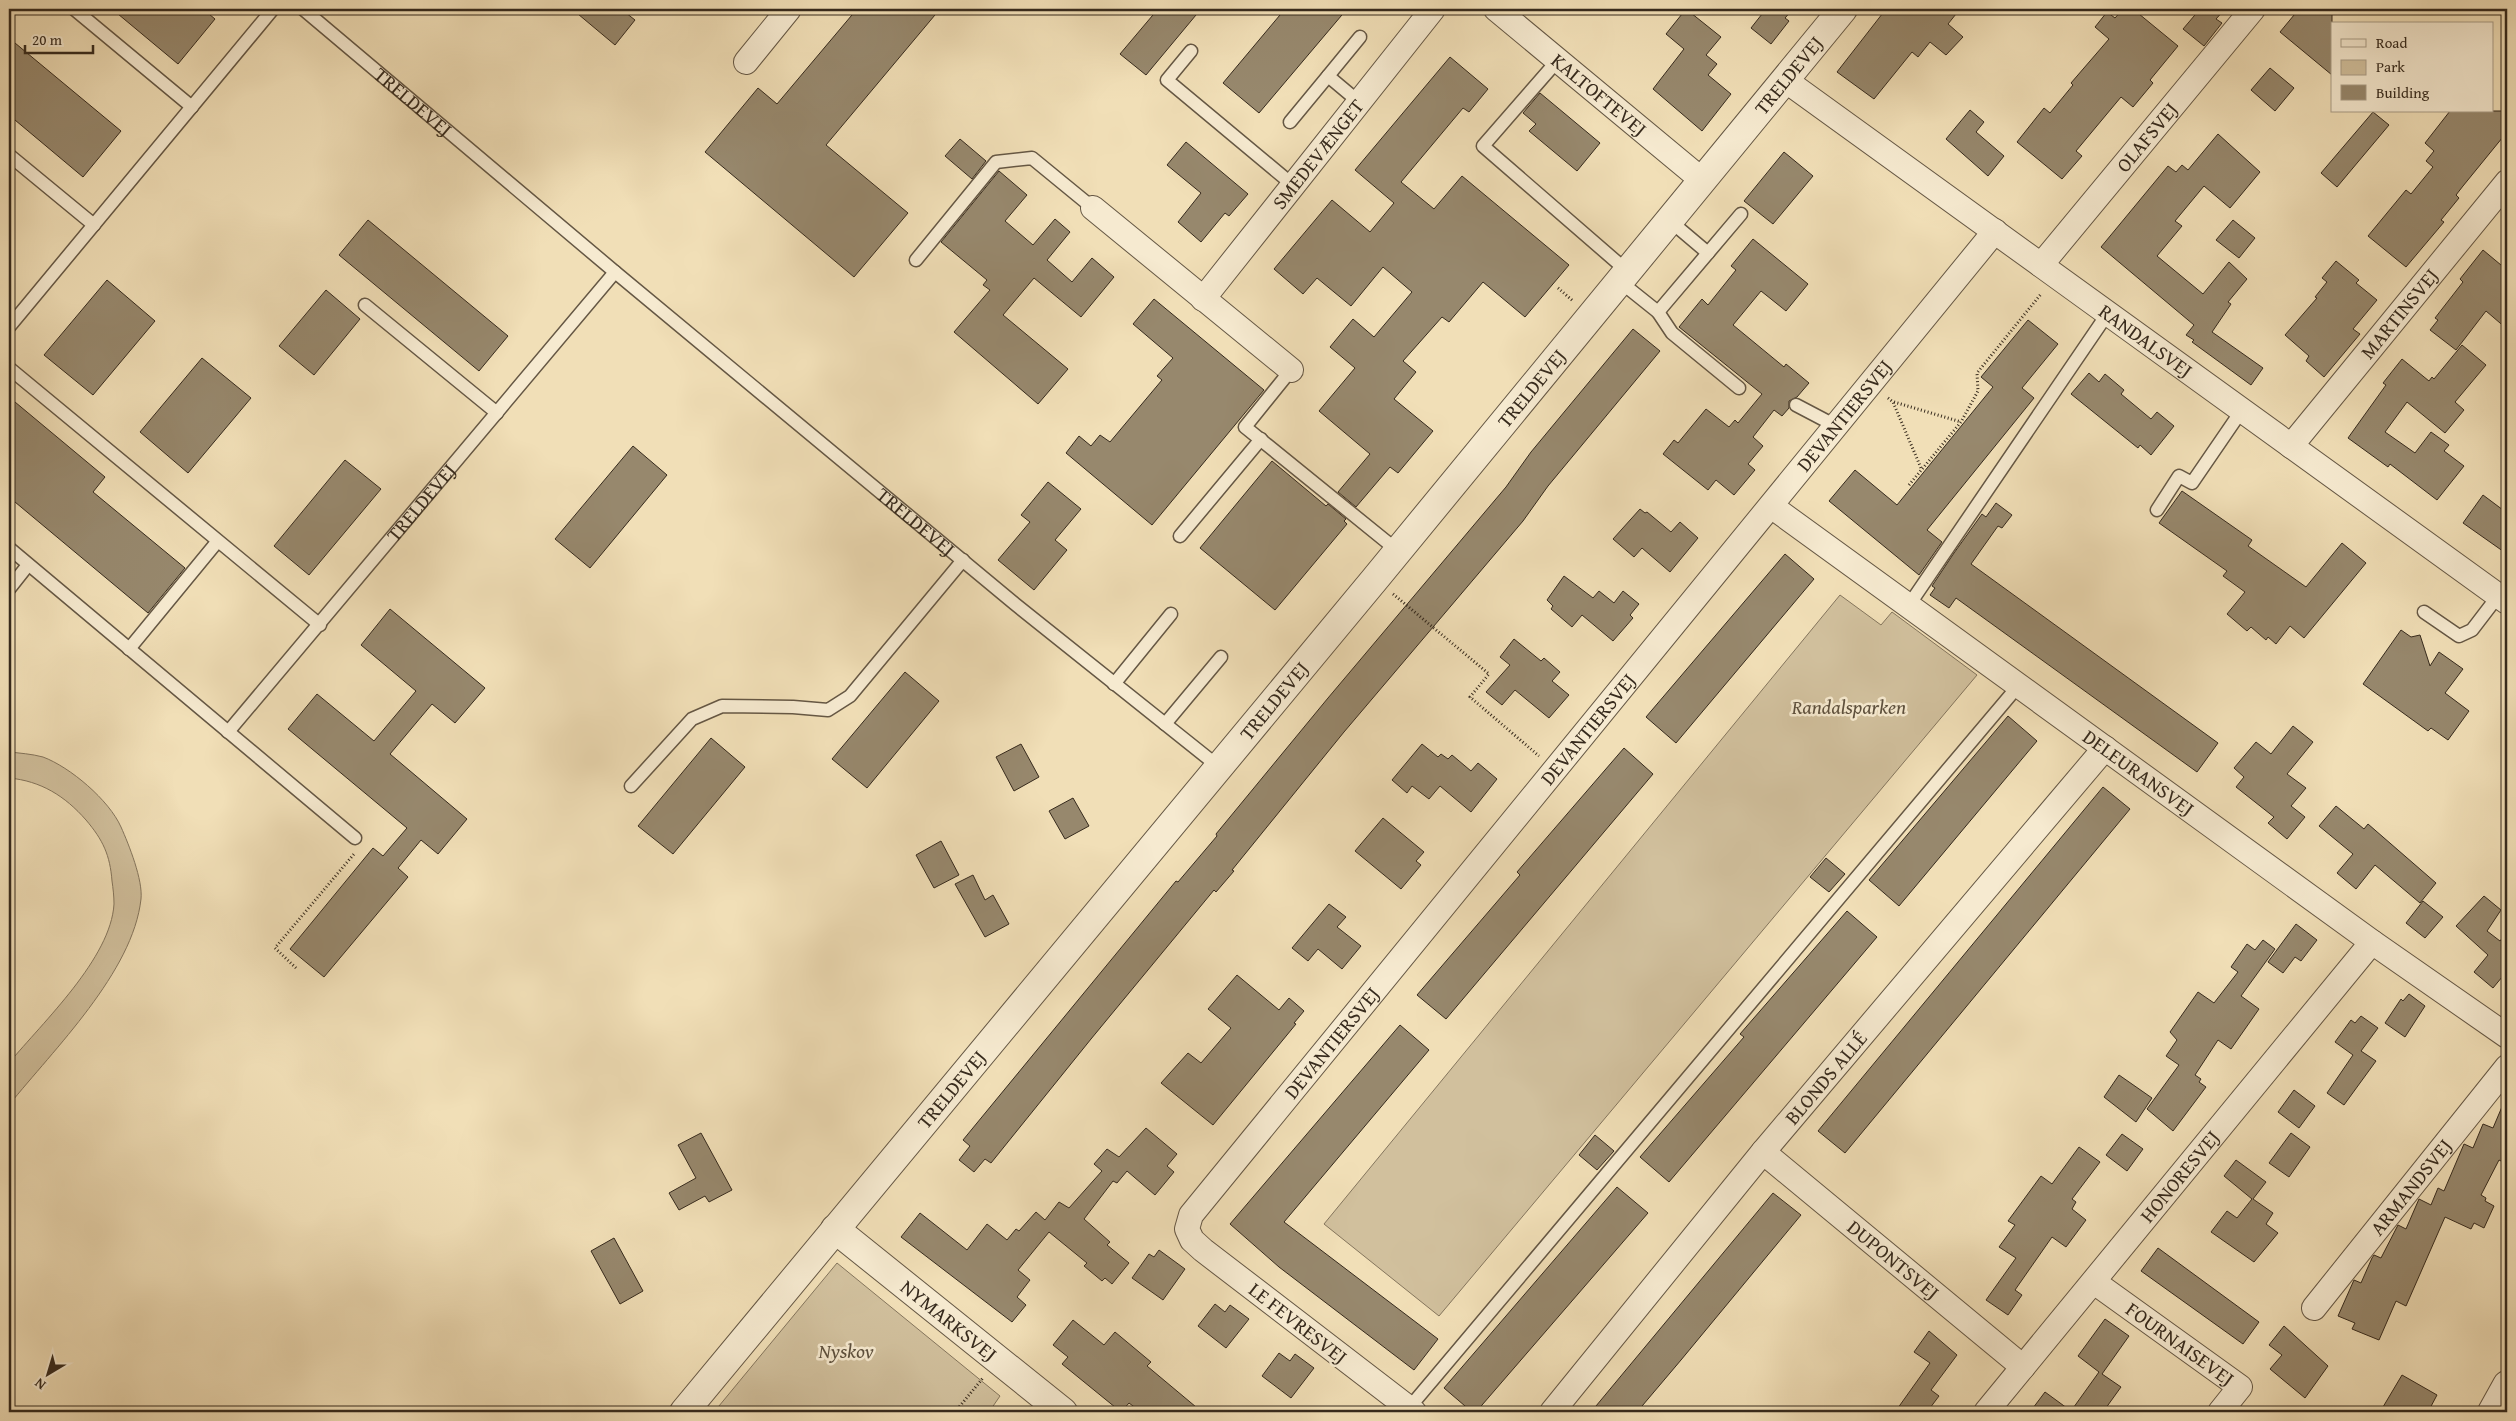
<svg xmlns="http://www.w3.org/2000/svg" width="2516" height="1421" font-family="'Gentium Book Plus',serif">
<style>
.green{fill:#d1c09d;stroke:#84755d}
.building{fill:#97886d;stroke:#362a1d}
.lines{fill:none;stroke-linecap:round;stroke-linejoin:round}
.service-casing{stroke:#655744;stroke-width:15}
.minor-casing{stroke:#655744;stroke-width:26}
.tertiary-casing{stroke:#655744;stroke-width:30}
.path{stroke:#362a1d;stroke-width:3;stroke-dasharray:1 2.5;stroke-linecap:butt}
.service{stroke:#f6ead0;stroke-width:12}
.minor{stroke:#f6ead0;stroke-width:24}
.tertiary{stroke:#f6ead0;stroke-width:28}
.labels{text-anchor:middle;stroke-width:5;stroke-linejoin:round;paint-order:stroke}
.street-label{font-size:20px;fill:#362a1d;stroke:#f6ead0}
.park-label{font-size:20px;font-style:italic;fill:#5d503d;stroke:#f6ead0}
</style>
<rect width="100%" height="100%" fill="#f1dfb7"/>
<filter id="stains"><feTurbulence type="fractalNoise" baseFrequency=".004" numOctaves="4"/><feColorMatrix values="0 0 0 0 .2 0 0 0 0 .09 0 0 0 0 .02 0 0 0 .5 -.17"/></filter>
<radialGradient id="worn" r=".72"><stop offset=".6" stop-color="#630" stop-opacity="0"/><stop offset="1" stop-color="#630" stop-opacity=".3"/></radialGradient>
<g class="green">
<polygon points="1840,595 1881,625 1892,612 1977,675 1439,1316 1324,1224"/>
<path d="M9,752C19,753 32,754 43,757C70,767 109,800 121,827C129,845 143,880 141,899C133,972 54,1049 9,1105V1063C43,1022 111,958 114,904C114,896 113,888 112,881C110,855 103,840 86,820C65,796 41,781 9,778Z"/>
<polygon points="837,1263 1000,1396 989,1412 714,1412"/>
</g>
<g class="building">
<polygon points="112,9 203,9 215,19 178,64"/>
<polygon points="572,9 621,9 635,20 615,45"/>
<polygon points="857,9 940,9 826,145 908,213 854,277 705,152 758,88 777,104"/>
<polygon points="1158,9 1201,9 1146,75 1120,54"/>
<polygon points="1285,9 1347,9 1259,113 1223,83"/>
<polygon points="1686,9 1721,37 1706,55 1717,64 1708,75 1731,94 1702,131 1653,89 1684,49 1666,34"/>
<polygon points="1766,9 1793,9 1785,18 1789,21 1771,44 1751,28"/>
<polygon points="1886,9 1960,9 1948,24 1963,37 1946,55 1930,42 1918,57 1912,52 1874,99 1837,72"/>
<polygon points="2123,9 2133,9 2178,46 2150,80 2153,83 2133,107 2121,97 2076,151 2082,156 2062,179 2017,142 2044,108 2050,113 2073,85 2071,83 2109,39 2095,27 2107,12 2115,18"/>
<polygon points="2200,9 2225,9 2216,19 2222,23 2204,46 2183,29"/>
<polygon points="2299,9 2332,9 2332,75 2280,32"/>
<polygon points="9,38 121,131 83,177 9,115"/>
<polygon points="1450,57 1488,89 1469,112 1463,108 1401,182 1434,209 1462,176 1569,265 1525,317 1483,282 1449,322 1442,317 1403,361 1416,372 1394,399 1433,431 1398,473 1390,467 1356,507 1338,492 1370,454 1319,411 1355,368 1330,347 1353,319 1374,337 1412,292 1383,267 1351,306 1317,278 1303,294 1274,269 1332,200 1370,232 1394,203 1355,170"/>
<polygon points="2270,68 2294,88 2275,111 2251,90"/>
<polygon points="1540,93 1600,143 1577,171 1529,131 1536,124 1523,113"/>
<polygon points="1970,110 1984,122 1976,132 2004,156 1988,176 1946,139"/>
<polygon points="2450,111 2507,111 2507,132 2463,186 2456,195 2459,198 2441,220 2444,222 2406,267 2368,236 2406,190 2411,194 2433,167 2426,161 2434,151 2425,143"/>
<polygon points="2373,112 2389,125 2337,187 2321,173"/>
<polygon points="2218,134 2260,172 2230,208 2204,186 2175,221 2182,226 2157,256 2203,294 2229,262 2247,279 2228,302 2231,304 2212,332 2263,368 2251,385 2192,342 2194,340 2186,335 2194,325 2101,247 2168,166 2176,172 2182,165 2188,170"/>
<polygon points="960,139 986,161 972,179 945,156"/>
<polygon points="1186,142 1248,194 1229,216 1225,213 1201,242 1178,222 1201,193 1167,165"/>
<polygon points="1784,152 1813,176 1773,224 1744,201"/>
<polygon points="999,171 1027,195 1005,221 1033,245 1055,219 1070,232 1047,260 1072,282 1092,258 1114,277 1081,317 1034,278 1003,315 1068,369 1038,404 954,332 990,290 983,285 987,280 941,242"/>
<polygon points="368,220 508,336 479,371 339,255"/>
<polygon points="2233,220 2255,238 2239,258 2216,240"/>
<polygon points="1753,239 1808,284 1786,311 1761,291 1733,325 1784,367 1786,364 1809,383 1797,397 1789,401 1789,408 1782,416 1774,410 1753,437 1763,446 1748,464 1755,470 1734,495 1716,480 1708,490 1663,454 1674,440 1678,443 1706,409 1729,427 1735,420 1738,423 1762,394 1679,327 1702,299 1708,305 1736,270 1731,266"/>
<polygon points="2483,250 2507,270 2507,329 2486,311 2456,350 2430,330 2438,320 2435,318 2463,282 2460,279"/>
<polygon points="2336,261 2359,280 2356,283 2377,300 2353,329 2360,334 2324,377 2306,361 2309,356 2285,335 2317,298 2315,297 2327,282 2322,278"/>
<polygon points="107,280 155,321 93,395 44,355"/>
<polygon points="326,290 360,319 314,375 279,346"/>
<polygon points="1154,299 1264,390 1152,525 1066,453 1079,436 1091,446 1100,435 1110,442 1162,380 1157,376 1173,358 1133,324"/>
<polygon points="2028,320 2058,344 2022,388 2034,398 1927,530 1942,542 1919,575 1829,501 1855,470 1897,505 1993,387 1981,377"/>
<polygon points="1633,329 1660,351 1548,486 1523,521 1344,732 1232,870 1234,871 1216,892 1214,890 1091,1039 991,1163 985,1159 974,1172 959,1160 970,1146 963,1140 1176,881 1178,882 1217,836 1216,834 1328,698 1506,487 1531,452"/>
<polygon points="2462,345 2486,365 2455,402 2464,410 2445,433 2407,402 2385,432 2415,453 2431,432 2449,445 2444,451 2464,466 2437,500 2390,464 2388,467 2348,438 2386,385 2383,383 2402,359 2429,381 2432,377 2434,379"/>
<polygon points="202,358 251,398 188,473 140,432"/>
<polygon points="2089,373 2099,382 2105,374 2124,390 2121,394 2151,419 2157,412 2174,426 2151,455 2140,445 2138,448 2071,394"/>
<polygon points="9,397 105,477 93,492 185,568 148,613 9,497"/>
<polygon points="633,446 667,475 590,568 555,539"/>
<polygon points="345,460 381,489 309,575 274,546"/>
<polygon points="1272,461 1326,506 1328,504 1346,519 1344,521 1347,524 1275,610 1200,548"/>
<polygon points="1048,482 1081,509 1055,540 1067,550 1034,590 998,560 1030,522 1021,515"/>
<polygon points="2182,491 2252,540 2248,546 2306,587 2342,543 2366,563 2304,638 2290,626 2276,644 2268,637 2266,640 2251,627 2247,631 2227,614 2245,592 2223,576 2227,571 2159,523"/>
<polygon points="2483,495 2507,513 2507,554 2463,523"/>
<polygon points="1996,503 2012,515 2002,528 1998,526 1971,564 2218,743 2197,772 1956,598 1949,608 1930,595 1935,588 1932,586 1954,553 1982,514 1986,517"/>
<polygon points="1640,509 1645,513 1647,512 1671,532 1680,522 1698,538 1670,572 1642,548 1634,557 1613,539"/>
<polygon points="1785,554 1814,579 1676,743 1646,717"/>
<polygon points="1564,576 1593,598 1599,591 1614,603 1623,591 1639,604 1630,615 1633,618 1613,641 1582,615 1572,627 1551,609 1553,606 1547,600"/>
<polygon points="390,609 485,688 455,723 432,704 390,754 467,819 438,854 421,840 398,868 408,877 324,977 290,949 373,848 383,856 407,828 288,729 317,694 374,741 416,691 361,645"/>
<polygon points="2401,630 2411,637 2420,635 2430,666 2439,652 2463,669 2445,693 2469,711 2448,740 2431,728 2428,731 2363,684"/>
<polygon points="1514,639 1541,661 1544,658 1560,672 1552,681 1569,695 1549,718 1515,690 1502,705 1486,692 1510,665 1500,657"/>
<polygon points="905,672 939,701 867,788 832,759"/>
<polygon points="2008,716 2037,741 1899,906 1869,880"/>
<polygon points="2293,726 2313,742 2287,774 2306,788 2291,806 2305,817 2287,839 2268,823 2274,817 2236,787 2244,777 2234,768 2256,742 2271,754"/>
<polygon points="711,738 745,767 673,854 638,826"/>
<polygon points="1021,744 1039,777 1014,791 996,757"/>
<polygon points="1422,744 1438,757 1441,754 1448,759 1452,755 1471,771 1478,763 1497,779 1471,812 1440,786 1429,799 1412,786 1407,793 1392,780"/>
<polygon points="1624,748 1653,774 1446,1019 1417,995 1520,875 1517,872"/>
<polygon points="2103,787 2130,809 1845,1153 1818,1131"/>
<polygon points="1073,798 1089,826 1065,839 1049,811"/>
<polygon points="2336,806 2364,829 2368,824 2436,883 2420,903 2375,865 2356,889 2337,873 2353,854 2319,826"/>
<polygon points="1383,818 1424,852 1416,861 1421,865 1401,889 1355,851"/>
<polygon points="941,841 959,875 934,888 916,855"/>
<polygon points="1826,858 1845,874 1829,892 1810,877"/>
<polygon points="973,875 985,900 993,895 1009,924 985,937 955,884"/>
<polygon points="2484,896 2501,910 2487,931 2500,941 2507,932 2507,971 2493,988 2474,972 2488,955 2456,926"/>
<polygon points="2423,901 2443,917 2425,938 2406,923"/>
<polygon points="1329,904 1346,917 1337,927 1361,946 1342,969 1318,949 1308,961 1292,948"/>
<polygon points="1847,911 1877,937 1669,1182 1640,1157 1744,1037 1740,1034"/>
<polygon points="2296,924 2317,940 2301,961 2295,957 2283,973 2268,962"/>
<polygon points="2263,940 2275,949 2241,996 2259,1009 2231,1049 2218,1040 2195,1075 2201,1079 2199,1082 2206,1087 2173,1131 2147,1109 2179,1065 2166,1056 2177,1040 2170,1032 2198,992 2214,1003 2238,972 2231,967 2247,944 2255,950"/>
<polygon points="1237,975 1279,1010 1289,998 1304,1011 1294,1023 1296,1024 1213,1125 1161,1083 1188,1053 1201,1063 1231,1028 1208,1009"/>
<polygon points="2409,994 2425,1006 2405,1037 2385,1023 2401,999 2403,1001"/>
<polygon points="2361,1016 2378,1028 2361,1051 2376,1061 2344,1105 2327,1093 2353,1055 2335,1042 2351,1020 2355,1023"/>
<polygon points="1400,1025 1429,1050 1284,1222 1438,1339 1414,1370 1279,1267 1230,1224"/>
<polygon points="2119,1075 2152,1098 2136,1122 2104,1097"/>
<polygon points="2294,1090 2315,1106 2299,1128 2278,1112"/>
<polygon points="2507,1095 2507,1164 2499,1160 2481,1195 2486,1198 2485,1201 2494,1206 2484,1228 2474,1223 2471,1229 2445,1217 2406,1306 2396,1301 2379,1340 2352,1329 2355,1323 2338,1316 2354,1280 2361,1283 2372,1258 2374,1255 2381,1258 2398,1225 2406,1229 2419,1199 2431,1205 2438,1188 2444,1191 2464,1144 2473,1148 2483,1124 2493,1128"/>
<polygon points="1146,1128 1177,1154 1167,1166 1174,1172 1155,1195 1127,1171 1117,1183 1113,1181 1084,1219 1110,1242 1107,1245 1129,1263 1112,1284 1105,1278 1102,1281 1084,1266 1087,1263 1049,1232 1018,1270 1030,1280 1017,1297 1026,1305 1012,1322 901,1237 920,1213 967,1250 987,1224 1007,1240 1016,1229 1019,1231 1036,1212 1045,1220 1059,1202 1069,1208 1102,1171 1094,1164 1107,1149 1119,1157"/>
<polygon points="701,1133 732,1190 709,1202 705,1196 679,1210 669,1193 696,1178 678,1145"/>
<polygon points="2291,1133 2310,1147 2289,1177 2269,1163"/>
<polygon points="2122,1134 2143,1149 2127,1171 2106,1155"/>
<polygon points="1595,1135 1614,1151 1597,1170 1579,1155"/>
<polygon points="2079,1147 2100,1162 2072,1199 2076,1202 2072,1209 2086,1220 2066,1247 2052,1237 2015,1290 2022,1295 2008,1315 1986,1300 2016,1258 1999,1247 2015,1225 2008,1221 2041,1176 2052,1184"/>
<polygon points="2236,1160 2266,1182 2253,1199 2273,1213 2266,1224 2278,1233 2254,1262 2211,1232 2227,1211 2237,1218 2252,1199 2224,1176"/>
<polygon points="1617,1187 1648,1213 1476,1412 1472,1412 1444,1388"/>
<polygon points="1773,1193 1801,1215 1681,1360 1637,1412 1591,1412"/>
<polygon points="614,1238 643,1291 620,1304 591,1251"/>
<polygon points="2158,1248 2259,1322 2243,1344 2141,1271"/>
<polygon points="1159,1250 1185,1269 1163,1300 1132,1278 1149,1254 1154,1257"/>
<polygon points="1215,1304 1225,1312 1230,1305 1249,1319 1226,1348 1198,1326"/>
<polygon points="2105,1319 2129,1336 2102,1374 2121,1387 2103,1412 2030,1412 2045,1392 2071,1411 2099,1372 2078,1356"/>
<polygon points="1073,1320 1104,1345 1115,1332 1151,1362 1147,1366 1202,1412 1141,1412 1129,1403 1121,1412 1062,1364 1068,1357 1053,1345"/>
<polygon points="2284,1326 2328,1366 2305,1398 2270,1369 2282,1355 2269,1345"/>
<polygon points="1929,1331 1957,1355 1931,1390 1939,1396 1927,1412 1895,1412 1930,1363 1914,1352"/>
<polygon points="1279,1353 1290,1361 1295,1354 1314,1368 1291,1398 1262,1376"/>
<polygon points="2402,1375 2437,1395 2428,1412 2380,1412"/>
</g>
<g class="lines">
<defs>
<g id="service">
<polyline points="74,9 192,107"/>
<path id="s1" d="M303,9L615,272L1015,604L1219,767"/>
<polyline points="1191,51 1167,80 1293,185"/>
<polyline points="1558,60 1483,146 1626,270"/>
<polyline points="1328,76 1360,37"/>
<polyline points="1290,122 1328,76 1359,102"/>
<polyline points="9,155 94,225"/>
<polyline points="1669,220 1708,253"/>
<polyline points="916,260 996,162 1032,158 1093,208"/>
<polyline points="1618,280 1658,312 1741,214"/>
<polyline points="365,305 497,413"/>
<polyline points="1658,312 1672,333 1739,388"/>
<polyline points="9,327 273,9"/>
<polyline points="9,368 320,625"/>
<polyline points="1291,370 1245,427 1398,551"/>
<polyline points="1796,405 1836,426"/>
<polyline points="2157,510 2179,476 2192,483 2242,410"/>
<polyline points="1180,536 1261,439"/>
<polyline points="9,548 355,838"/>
<polyline points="9,589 28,565"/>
<polyline points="1909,605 2108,313"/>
<polyline points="2424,612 2459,636 2472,630 2498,596"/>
<polyline points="129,649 217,542"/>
<polyline points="1114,684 1171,614"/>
<polyline points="1165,724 1221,657"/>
<path id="s2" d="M228,732L615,272"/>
<polyline points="631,786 692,719 722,706 793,707 828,710 850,696 963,560"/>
<polyline points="1409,1408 2019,685"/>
</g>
<g id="minor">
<path id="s3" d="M1496,9L1702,180"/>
<polyline points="746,62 789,9"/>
<path id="s4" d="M1785,80L2507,602"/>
<polyline points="1093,208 1291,370"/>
<path id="s5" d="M2041,265L2253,9"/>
<path id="s6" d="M1203,299L1433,9"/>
<path id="s7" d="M2291,446L2507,182"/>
<path id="s8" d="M1771,506L2372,942L2507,1036"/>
<path id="s9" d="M1763,1152L2023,1367"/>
<path id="s10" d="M2094,1282L2240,1387L2220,1412"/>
<path id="s11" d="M2314,1308L2507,1067"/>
<path id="s12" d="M1414,1412L1203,1250L1192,1240L1187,1229L1191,1215L1995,231"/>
<path id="s13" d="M1552,1412L1763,1152L2105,748"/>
<path id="s14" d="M1986,1412L2372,942"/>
</g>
<g id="tertiary">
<path id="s15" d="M835,1229L1063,1412"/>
<path id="s16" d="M684,1412L1375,579L1843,9"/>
<polyline points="2492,1412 2507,1385"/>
</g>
</defs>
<use href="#service" class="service-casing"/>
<use href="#minor" class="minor-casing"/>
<use href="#tertiary" class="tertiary-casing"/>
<g class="path">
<polyline points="1558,288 1573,301"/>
<polyline points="1888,398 1893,402 1921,468"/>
<polyline points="1894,402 1961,422"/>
<polyline points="1909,485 1961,422 1978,391 1977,373 2041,294"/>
<polyline points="1393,594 1489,674 1470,697 1539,756"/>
<polyline points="296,968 275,948 354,854"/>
<polyline points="955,1412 983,1378"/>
</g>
<use href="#service" class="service"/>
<use href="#minor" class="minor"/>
<use href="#tertiary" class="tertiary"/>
</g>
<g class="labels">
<g class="street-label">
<text dy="7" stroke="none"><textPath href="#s16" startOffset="1734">TRELDEVEJ</textPath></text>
<text dy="7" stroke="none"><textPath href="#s3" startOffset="134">KALTOFTEVEJ</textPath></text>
<text dy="7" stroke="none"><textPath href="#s1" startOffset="144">TRELDEVEJ</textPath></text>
<text dy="7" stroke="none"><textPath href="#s5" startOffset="166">OLAFSVEJ</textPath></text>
<text dy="7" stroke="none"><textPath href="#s6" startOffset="185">SMEDEVÆNGET</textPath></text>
<text dy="7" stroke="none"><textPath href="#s7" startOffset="171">MARTINSVEJ</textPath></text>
<text dy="7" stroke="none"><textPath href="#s4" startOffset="445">RANDALSVEJ</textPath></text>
<text dy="7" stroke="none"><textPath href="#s16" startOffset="1329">TRELDEVEJ</textPath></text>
<text dy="7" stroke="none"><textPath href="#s12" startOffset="1340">DEVANTIERSVEJ</textPath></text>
<text dy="7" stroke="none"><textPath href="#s2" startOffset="300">TRELDEVEJ</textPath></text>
<text dy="7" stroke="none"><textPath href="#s1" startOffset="799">TRELDEVEJ</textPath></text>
<text dy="7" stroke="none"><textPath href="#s16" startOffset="924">TRELDEVEJ</textPath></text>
<text dy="7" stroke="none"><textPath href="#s12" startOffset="935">DEVANTIERSVEJ</textPath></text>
<text dy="7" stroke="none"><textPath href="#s8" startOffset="454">DELEURANSVEJ</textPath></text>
<text dy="7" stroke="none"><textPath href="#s12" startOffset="530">DEVANTIERSVEJ</textPath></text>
<text dy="7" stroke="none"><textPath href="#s13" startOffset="432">BLONDS ALLÉ</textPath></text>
<text dy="7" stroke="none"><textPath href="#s16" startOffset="419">TRELDEVEJ</textPath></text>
<text dy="7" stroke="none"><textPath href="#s14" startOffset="305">HONORESVEJ</textPath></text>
<text dy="7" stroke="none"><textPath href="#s11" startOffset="155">ARMANDSVEJ</textPath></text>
<text dy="7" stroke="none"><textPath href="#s9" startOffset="169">DUPONTSVEJ</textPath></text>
<text dy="7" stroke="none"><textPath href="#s15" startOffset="146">NYMARKSVEJ</textPath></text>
<text transform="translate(1298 1323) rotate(38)" y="7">LE FEVRESVEJ</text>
<text dy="7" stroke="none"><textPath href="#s10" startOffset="106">FOURNAISEVEJ</textPath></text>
</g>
<g class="park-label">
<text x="1849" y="714">Randalsparken</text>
<text x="846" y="1358">Nyskov</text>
</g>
</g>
<rect width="2516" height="1421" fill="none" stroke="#f1dfb7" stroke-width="30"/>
<rect x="10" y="10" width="2496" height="1401" fill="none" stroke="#362a1d" stroke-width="2.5"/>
<rect x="15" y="15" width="2486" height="1391" fill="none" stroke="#362a1d"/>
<rect x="2331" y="22" width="162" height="90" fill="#f6ead0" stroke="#a99d88"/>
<rect x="2341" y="39" width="25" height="8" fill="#f6ead0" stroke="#a99d88"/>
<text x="2376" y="48" font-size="15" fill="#362a1d">Road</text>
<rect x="2341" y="60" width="25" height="15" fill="#d1c09d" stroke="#a99d88"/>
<text x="2376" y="72" font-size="15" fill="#362a1d">Park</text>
<rect x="2341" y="85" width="25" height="15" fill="#97886d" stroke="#a99d88"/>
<text x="2376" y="98" font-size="15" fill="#362a1d">Building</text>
<g transform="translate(48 1374) rotate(218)" stroke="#f6ead0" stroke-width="4" paint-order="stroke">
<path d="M0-4L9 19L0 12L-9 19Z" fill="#362a1d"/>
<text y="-8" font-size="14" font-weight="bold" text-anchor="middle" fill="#362a1d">N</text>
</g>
<path d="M25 45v8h68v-8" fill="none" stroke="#362a1d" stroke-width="2.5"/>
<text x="32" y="45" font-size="15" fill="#362a1d" stroke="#f6ead0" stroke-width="4" paint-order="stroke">20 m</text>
<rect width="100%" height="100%" filter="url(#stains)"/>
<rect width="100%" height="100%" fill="url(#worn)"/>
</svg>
